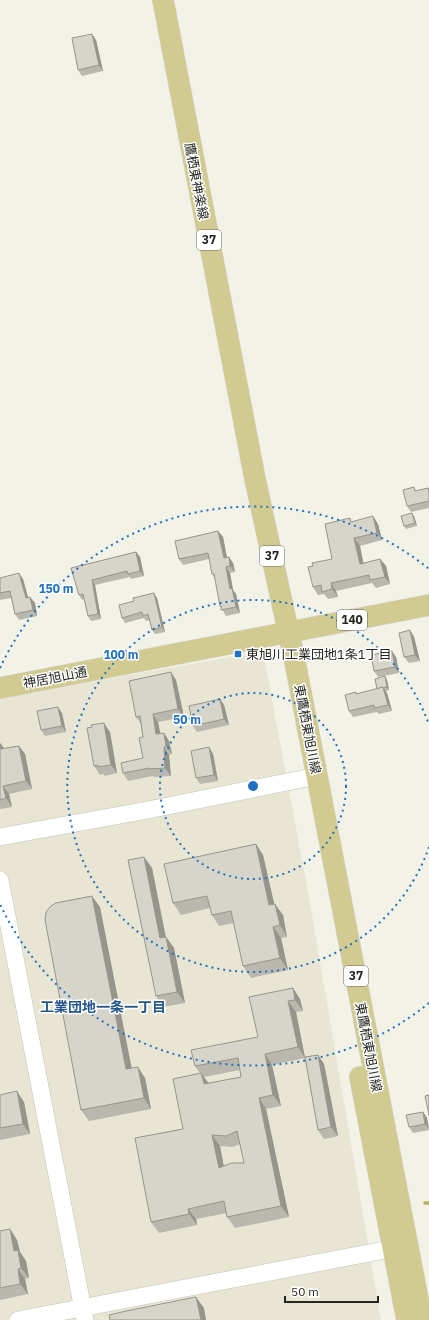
<svg xmlns="http://www.w3.org/2000/svg" width="429" height="1320" font-family="'IBM Plex Sans','Noto Sans JP',sans-serif">
<style>
.built{fill:#e8e6d3}
.lines{fill:none;stroke-linecap:round;stroke-linejoin:round}
.stream{stroke:#bcb160;stroke-width:3.5}
.minor-casing{stroke:#c3c2b7;stroke-width:18}
.major-casing{stroke:#d3d3d3;stroke-width:22}
.minor{stroke:#fff;stroke-width:17}
.major{stroke:#d2cb91;stroke-width:21}
.wall{fill:#b9b7ae;fill-rule:evenodd}
.shaded-wall{fill:#96958d}
.building{fill:#d7d5ca;stroke:#96958d;fill-rule:evenodd}
.ring{fill:none;stroke:#2071c0;stroke-width:2;stroke-dasharray:2 4}
.poi-dot{fill:#2071c0;stroke:#fff;stroke-width:1.5}
.labels{text-anchor:middle;stroke-width:3;stroke-linejoin:round;paint-order:stroke}
.shield{fill:#fff;stroke:#666664;stroke-width:1}
.shield-label{font-size:12px;font-weight:bold;fill:#252521}
.street-label{font-size:13px;fill:#252521;stroke:#fff}
.poi-label{font-size:13px;fill:#252521;stroke:#fff;text-anchor:start}
.neighbourhood-label{font-size:14px;font-weight:bold;fill:#26578b;stroke:#fff}
.centre{fill:#2071c0;stroke:#fff;stroke-width:2}
.ring-label{font-size:12px;text-anchor:middle;font-weight:bold;fill:#2071c0;stroke:#fff;stroke-width:3;stroke-linejoin:round;paint-order:stroke}
</style>
<rect width="100%" height="100%" fill="#f3f2e7"/>
<polygon class="built" points="263,651 310,903 381,1320 0,1320 0,698"/>
<g class="lines">
<polyline class="stream" points="425,1203 429,1203"/>
<defs>
<g id="minor">
<polyline points="0,837 148,810 317,776"/>
<polyline points="0,880 85,1320"/>
<polyline points="18,1320 406,1246"/>
</g>
<g id="major">
<polyline points="163,0 255,479 295,662 422,1320"/>
<polyline points="0,688 429,605"/>
<polyline points="360,1077 407,1320"/>
</g>
</defs>
<use href="#minor" class="minor-casing"/>
<use href="#major" class="major-casing"/>
<use href="#minor" class="minor"/>
<use href="#major" class="major"/>
</g>
<g class="wall">
<polygon points="96,40 103,71 82,76 78,70"/>
<polygon points="428,488 429,489 429,508 411,512 407,506 416,491"/>
<polygon points="414,516 417,526 406,529 404,526"/>
<polygon points="352,521 378,524 382,540 360,546 363,563 380,559 386,566 390,584 376,588 372,583 336,591 338,597 328,599 324,594 318,595 313,587 313,566 332,559"/>
<polygon points="218,531 223,537 227,557 229,557 233,563 235,572 230,573 233,590 236,594 240,613 226,616 220,606 215,578 212,574 209,559 183,565 179,559"/>
<polygon points="136,552 140,557 144,576 131,579 130,577 95,585 101,619 91,621 88,616 84,599 82,600 79,595 71,568"/>
<polygon points="0,578 23,579 28,598 30,597 35,603 37,616 19,620 15,614 11,598 0,600"/>
<polygon points="157,598 165,632 155,634 152,630 150,620 146,621 144,618 125,623 122,618"/>
<polygon points="410,630 414,637 420,661 409,663 404,657"/>
<polygon points="396,657 399,673 378,677 374,671"/>
<polygon points="385,676 387,680 389,690 386,691 387,693 392,711 379,714 377,712 353,717 349,711 356,692 357,694 377,689"/>
<polygon points="176,680 184,717 158,722 160,733 164,733 169,741 172,754 169,755 171,776 154,777 153,776 128,781 123,773 143,758 143,737 141,724 136,717"/>
<polygon points="224,705 229,725 197,732 193,726"/>
<polygon points="62,713 66,732 45,736 41,730"/>
<polygon points="110,732 117,773 105,776 103,774 100,775 94,766"/>
<polygon points="0,743 4,749 19,746 25,754 32,789 9,794 12,807 0,809"/>
<polygon points="209,747 213,754 218,781 200,784 196,778"/>
<polygon points="263,855 274,904 283,915 287,937 281,938 288,970 251,978 243,966 234,923 219,926 212,915 210,908 181,915 173,903"/>
<polygon points="144,857 152,868 166,937 174,948 185,1003 163,1007 156,996"/>
<polygon points="100,907 131,1068 145,1078 151,1109 89,1121 81,1110"/>
<path d="M293,988L300,999L303,1011L296,1012L305,1057L318,1055L324,1064L338,1136L324,1139L318,1130L305,1058L272,1065L281,1106L266,1109L289,1217L235,1228L227,1217V1213L196,1219L197,1225L159,1233L151,1222L183,1129L200,1073L195,1066L258,1037ZM240,1070L241,1077L209,1083L204,1077ZM240,1144L244,1163L224,1166L220,1146L233,1147Z"/>
<polygon points="0,1095 24,1102 30,1134 0,1140"/>
<polygon points="423,1112 427,1118 429,1130 413,1133 409,1127"/>
<polygon points="10,1229 17,1240 20,1252 26,1261 29,1278 25,1279 28,1294 0,1300 0,1231"/>
</g>
<g class="shaded-wall">
<polygon points="92,34 96,40 103,71 99,65"/>
<polygon points="412,513 414,516 417,526 415,523"/>
<polygon points="373,516 378,524 382,540 377,533"/>
<polygon points="218,531 223,537 228,564 224,558"/>
<polygon points="354,538 360,546 365,571 360,564"/>
<polygon points="136,552 140,557 144,576 140,571"/>
<polygon points="229,557 233,563 235,572 230,566"/>
<polygon points="380,559 386,566 390,584 385,577"/>
<polygon points="226,567 230,573 233,590 236,594 240,613 236,607 230,589"/>
<polygon points="19,573 23,579 30,604 26,598"/>
<polygon points="92,580 95,585 101,619 98,614"/>
<polygon points="331,583 336,591 338,597 332,589"/>
<polygon points="154,593 157,598 165,632 162,627"/>
<polygon points="30,597 35,603 37,616 33,610"/>
<polygon points="410,630 414,637 420,661 415,655"/>
<polygon points="392,651 396,657 399,673 395,667"/>
<polygon points="171,672 176,680 184,717 178,709"/>
<polygon points="385,676 387,680 389,690 387,687"/>
<polygon points="383,687 387,693 392,711 388,705"/>
<polygon points="220,699 224,705 229,725 224,719"/>
<polygon points="58,707 62,713 66,732 62,726"/>
<polygon points="153,714 158,722 162,742 156,734"/>
<polygon points="104,723 110,732 117,773 111,765"/>
<polygon points="164,733 169,741 172,754 166,746"/>
<polygon points="0,743 4,748 6,758 0,750"/>
<polygon points="19,746 25,754 32,789 26,781"/>
<polygon points="164,747 169,755 171,776 165,768"/>
<polygon points="209,747 213,754 218,781 214,775"/>
<polygon points="3,786 9,794 12,807 6,798"/>
<polygon points="256,844 263,855 277,916 269,905"/>
<polygon points="144,857 152,868 168,949 160,938"/>
<polygon points="92,896 100,907 134,1080 126,1069"/>
<polygon points="275,904 283,915 287,937 280,925"/>
<polygon points="273,927 281,938 288,970 280,958"/>
<polygon points="166,937 174,948 185,1003 177,992"/>
<polygon points="293,988 300,999 303,1011 295,1000"/>
<polygon points="288,1001 296,1012 305,1058 298,1047"/>
<polygon points="265,1054 272,1065 281,1106 273,1095"/>
<polygon points="318,1055 324,1064 338,1136 331,1127"/>
<polygon points="138,1067 145,1078 151,1109 144,1098"/>
<polygon points="201,1073 209,1084 204,1084"/>
<polygon points="17,1091 24,1102 30,1134 23,1124"/>
<polygon points="259,1098 266,1109 289,1217 281,1206"/>
<polygon points="423,1112 427,1118 429,1129 425,1124"/>
<polygon points="212,1135 220,1146 226,1179 219,1168"/>
<polygon points="188,1209 196,1219 197,1225 189,1214"/>
<polygon points="10,1229 17,1240 20,1252 26,1261 29,1278 21,1268 14,1251"/>
<polygon points="18,1269 25,1279 28,1294 20,1284"/>
<polygon points="196,1297 204,1308 206,1320 201,1320"/>
</g>
<g class="building">
<polygon points="92,34 99,65 78,70 72,38"/>
<polygon points="414,487 415,491 428,488 429,492 429,501 407,506 403,490"/>
<polygon points="412,513 415,523 404,526 401,516"/>
<polygon points="373,516 377,533 354,538 360,564 380,559 385,577 370,580 369,575 331,583 332,589 322,592 321,585 313,587 308,567 313,566 312,563 332,559 325,524 350,518 351,522"/>
<polygon points="218,531 224,558 229,557 230,566 226,567 230,589 232,588 236,607 221,610 221,606 220,606 214,574 212,574 208,553 179,559 175,541"/>
<polygon points="136,552 140,571 128,574 127,571 92,580 98,614 88,616 83,594 79,595 71,568"/>
<polygon points="19,573 26,598 30,597 33,610 15,614 10,591 0,593 0,578"/>
<polygon points="154,593 162,627 152,630 148,614 143,616 142,612 122,618 119,605 134,601 133,598"/>
<polygon points="410,630 415,655 404,657 399,633"/>
<polygon points="392,651 395,667 374,671 371,655"/>
<polygon points="171,672 178,709 153,714 156,734 164,733 166,746 164,747 165,768 149,769 149,768 123,773 121,763 143,758 139,738 143,737 140,716 136,717 129,681"/>
<polygon points="385,676 387,687 383,688 383,687 377,689 375,679"/>
<polygon points="383,687 388,705 374,708 374,705 349,711 345,695 356,692 356,694"/>
<polygon points="220,699 224,719 193,726 189,706"/>
<polygon points="58,707 62,726 41,730 37,711"/>
<polygon points="104,723 111,765 98,767 98,765 94,766 87,728 92,727 91,725"/>
<polygon points="19,746 26,781 3,786 6,798 0,800 0,749"/>
<polygon points="209,747 214,775 196,778 191,751"/>
<polygon points="256,844 269,905 275,904 280,925 273,927 280,958 243,966 231,911 212,915 207,896 173,903 164,864"/>
<polygon points="144,857 160,938 166,937 177,992 156,996 128,860"/>
<polygon points="92,896 126,1069 138,1067 144,1098 81,1110 45,920 46,912 51,906 56,903"/>
<path d="M293,988L295,1000L288,1001L298,1047L265,1054L273,1095L259,1098L281,1206L227,1217L224,1201L188,1209L189,1214L151,1222L135,1138L183,1129L173,1079L201,1073L204,1084L241,1077L238,1058L195,1066L191,1050L258,1037L249,997ZM237,1131L244,1163H231L219,1168L212,1135L226,1136Z"/>
<polygon points="318,1055 331,1127 318,1130 305,1057"/>
<polygon points="17,1091 23,1124 0,1128 0,1095"/>
<polygon points="429,1095 429,1115 425,1096"/>
<polygon points="423,1112 425,1124 409,1127 406,1115"/>
<polygon points="10,1229 14,1251 18,1250 21,1268 18,1269 20,1284 0,1288 0,1231"/>
<polygon points="196,1297 201,1320 110,1320 109,1315 126,1311"/>
</g>
<g class="ring">
<circle cx="253" cy="786" r="93"/>
<path d="M429 847A186 186 0 1 1 429 725"/>
<path d="M429 1003A279 279 0 0 1 0 904M0 668A279 279 0 0 1 429 569"/>
</g>
<rect class="poi-dot" x="234" y="650" width="8" height="8" rx="2"/>
<g class="labels">
<g class="shield">
<rect x="197" y="230" width="24" height="20" rx="3"/>
<rect x="260" y="546" width="24" height="20" rx="3"/>
<rect x="337" y="610" width="30" height="20" rx="3"/>
<rect x="344" y="966" width="24" height="20" rx="3"/>
</g>
<g class="shield-label">
<text x="209" y="244">37</text>
<text x="272" y="560">37</text>
<text x="352" y="624">140</text>
<text x="356" y="980">37</text>
</g>
<g class="street-label">
<text transform="translate(197 181) rotate(79)" y="5">鷹栖東神楽線</text>
<text transform="translate(55 677) rotate(-11)" y="5">神居旭山通</text>
<text transform="translate(308 729) rotate(79)" y="5">東鷹栖東旭川線</text>
<text transform="translate(369 1047) rotate(79)" y="5">東鷹栖東旭川線</text>
</g>
<g class="poi-label">
<text x="246" y="659">東旭川工業団地1条1丁目</text>
</g>
<g class="neighbourhood-label">
<text x="103" y="1012">工業団地一条一丁目</text>
</g>
</g>
<circle cx="253" cy="786" r="6" class="centre"/>
<g class="ring-label">
<text x="56" y="593">150 m</text>
<text x="121" y="659">100 m</text>
<text x="187" y="724">50 m</text>
</g>
<path d="M285 1296v6h93v-6" fill="none" stroke="#252521" stroke-width="2"/>
<text x="291" y="1296" font-size="12" fill="#252521" stroke="#ffffff" stroke-width="3" paint-order="stroke">50 m</text>
</svg>
